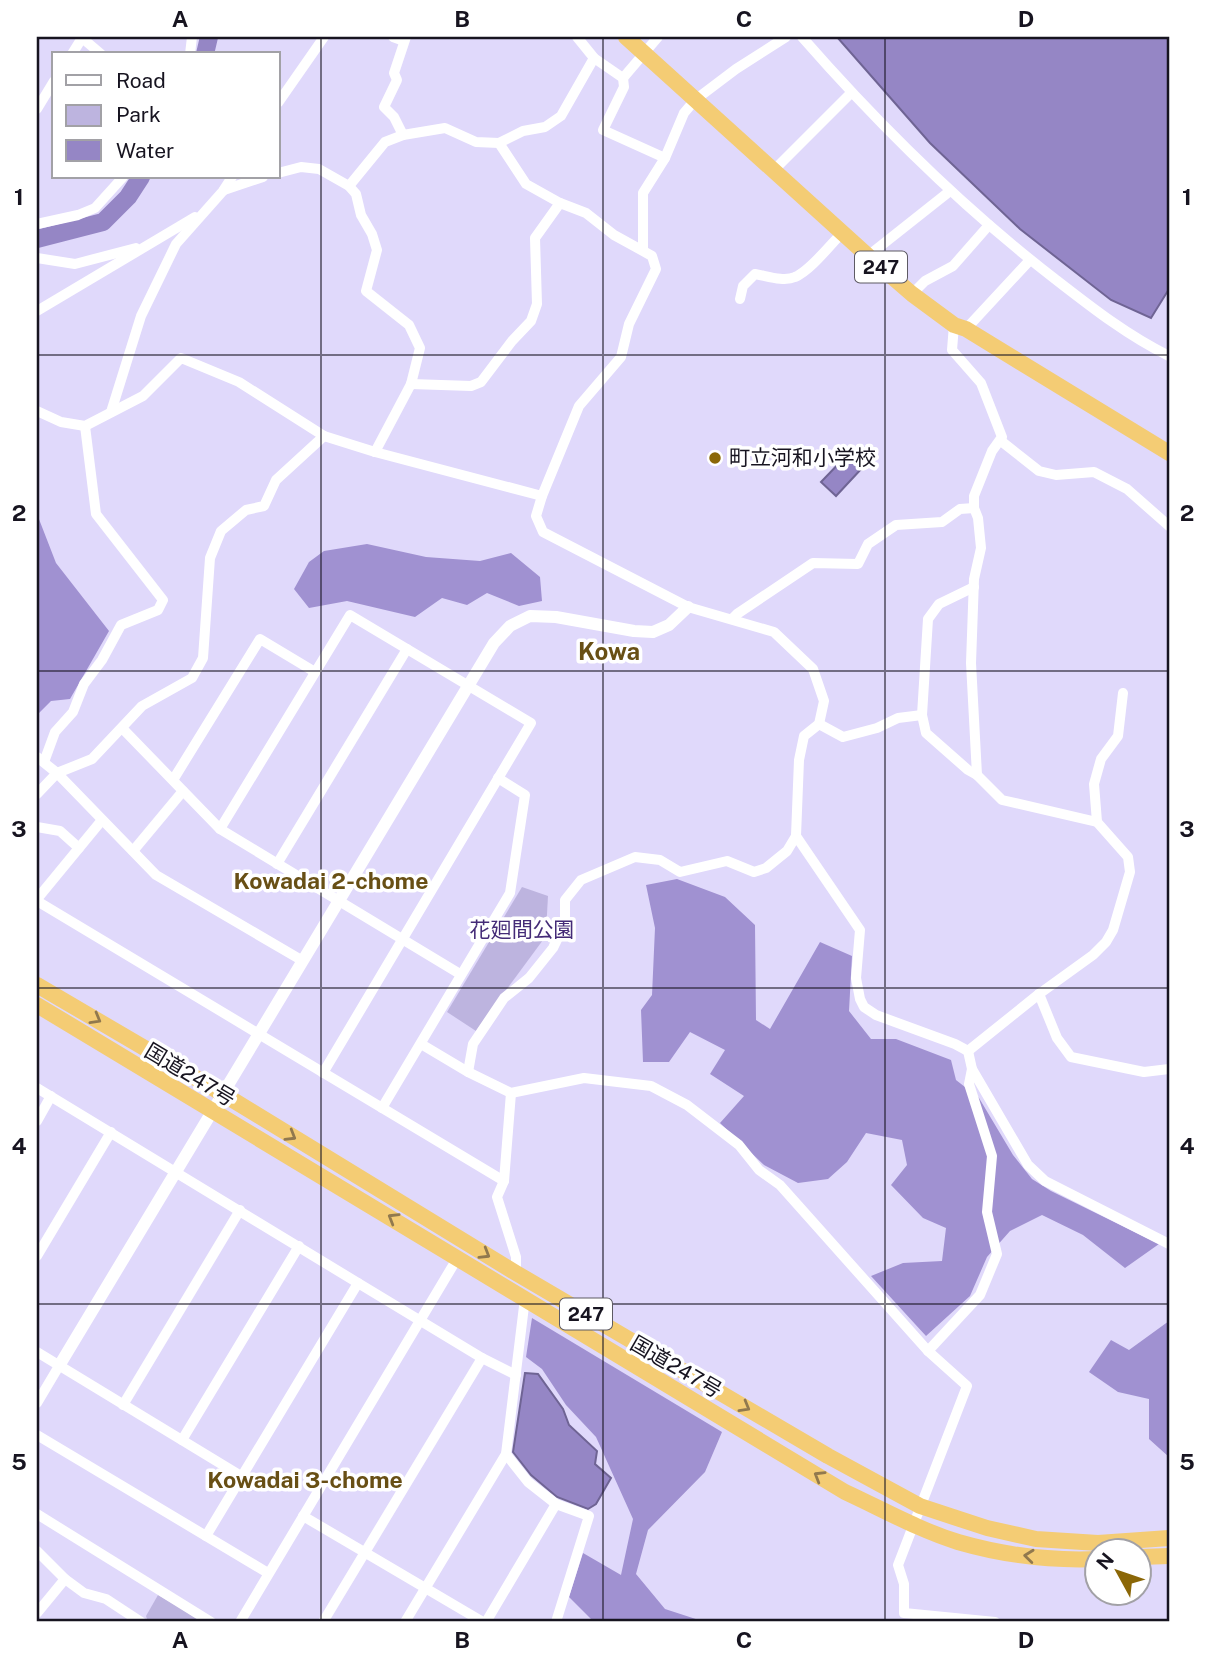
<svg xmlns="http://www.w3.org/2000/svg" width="1206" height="1659" font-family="'Public Sans','Noto Sans JP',sans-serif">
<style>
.green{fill:#bdb4df}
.forest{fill:#a091d1}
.water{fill:#9586c5;stroke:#6f6494;stroke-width:2}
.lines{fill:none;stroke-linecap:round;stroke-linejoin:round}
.river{stroke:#9586c5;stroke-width:18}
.minor{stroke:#fff;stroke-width:10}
.tertiary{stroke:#fff;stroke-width:12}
.trunk{stroke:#f4cc74;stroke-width:16}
.oneway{stroke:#91794e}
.grid{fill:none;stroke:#171420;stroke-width:2;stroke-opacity:0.55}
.poi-dot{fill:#8b6707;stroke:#fff;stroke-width:2.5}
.labels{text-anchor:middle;stroke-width:7;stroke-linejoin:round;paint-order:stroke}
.shield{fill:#fff;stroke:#5d5a63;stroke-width:2}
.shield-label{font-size:19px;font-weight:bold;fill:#171420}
.poi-label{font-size:21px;fill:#171420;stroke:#fff;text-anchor:start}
.park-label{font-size:21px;fill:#442b77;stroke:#fff}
.street-label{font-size:21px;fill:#171420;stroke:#fff}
.neighbourhood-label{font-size:23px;font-weight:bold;fill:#684f15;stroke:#fff}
.quarter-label{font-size:24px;font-weight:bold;fill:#684f15;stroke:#fff}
.neatline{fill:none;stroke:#171420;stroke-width:2.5}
.grid-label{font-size:23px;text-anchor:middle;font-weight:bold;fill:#171420}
</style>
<rect width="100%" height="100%" fill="#e0d9fb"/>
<g class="green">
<polygon points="522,887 548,896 546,932 543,940 476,1031 447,1012"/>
<polygon points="158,1595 204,1622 148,1622 146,1616"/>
</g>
<g class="forest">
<polygon points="37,514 56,563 109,631 70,699 51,701 37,715"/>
<polygon points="367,544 426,557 480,561 511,553 540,577 542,601 519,606 487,593 467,605 442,598 415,617 347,601 309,608 294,589 309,562 324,551"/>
<polygon points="677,879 725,897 755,925 756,1020 770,1029 820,942 852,956 849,1011 871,1039 896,1039 951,1060 956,1080 979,1098 1013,1155 1032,1179 1051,1191 1159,1244 1125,1268 1083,1235 1042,1215 1010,1231 987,1257 970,1296 926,1336 871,1276 903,1263 942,1261 946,1228 923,1218 891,1185 907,1165 902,1140 866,1133 847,1162 828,1179 798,1183 764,1165 720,1123 744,1096 710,1074 725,1050 690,1032 669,1062 643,1062 641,1010 652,995 655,928 646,885"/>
<polygon points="532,1318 722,1432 705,1472 648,1530 636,1574 665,1609 705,1622 594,1622 569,1597 583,1553 621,1575 633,1519 596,1437 566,1405 542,1369 526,1357"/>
<polygon points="1169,1321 1169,1457 1149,1439 1149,1399 1118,1392 1089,1372 1111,1340 1129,1350"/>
</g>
<g class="water">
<polygon points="837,37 1169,37 1169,289 1151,318 1111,300 1020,229 930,143"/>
<polygon points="848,454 863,467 836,496 821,482"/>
<polygon points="525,1373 538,1374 563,1409 569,1425 597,1451 595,1464 611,1478 596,1504 588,1509 557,1497 531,1475 513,1452"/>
</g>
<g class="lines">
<g class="river">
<polyline points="205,54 209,37"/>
<polyline points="37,239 103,222 128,197 141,177"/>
</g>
<g class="minor">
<polyline points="81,37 101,54"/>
<polyline points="393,37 404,41"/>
<polyline points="577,37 594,58 623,78 624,87 603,130 665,158"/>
<path d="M802,37C879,125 962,207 1055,279C1091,307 1128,336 1169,356"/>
<polyline points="72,54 82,38"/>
<polyline points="190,54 192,37"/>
<polyline points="623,78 658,37"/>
<polyline points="278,103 324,37"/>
<polyline points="37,109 54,81"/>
<polyline points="403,135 394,117 384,107 397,80 394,73 406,37"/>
<polyline points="773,171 851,93"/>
<polyline points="278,173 301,167 319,169 349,186 356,194 361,215 372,234 377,250 366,291 409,325 420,348 411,384 375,452"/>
<polyline points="349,186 385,142 403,135 445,128 476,142 499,143 523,131 545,127 561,116 594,58"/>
<polyline points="224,190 263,177"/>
<polyline points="37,224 78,215 95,208 123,177"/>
<polyline points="643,249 643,193 665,158 684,113 695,100 736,69 786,37"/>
<polyline points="868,256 950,191"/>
<polyline points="37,258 75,264 136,248"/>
<polyline points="912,294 925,281 953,266 989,225"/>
<path d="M740,299L743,286L755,274C767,276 784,282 795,277C810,271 830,245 842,233"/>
<polyline points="37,311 195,217"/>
<polyline points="954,325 952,350 981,383 1002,437 992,451 974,496 974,508 978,518 981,548 974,579 971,663 977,775"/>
<polyline points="966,329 1030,260"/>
<polyline points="411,384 471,386 481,382 512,341 531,321 537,304 535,238 560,203"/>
<polyline points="37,411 61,422 85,426 143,396 181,358 239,382 324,436 375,452 542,496"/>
<polyline points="111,412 141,316 176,244 223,191 232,177"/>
<polyline points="1001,441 1039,471 1056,475 1094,472 1127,489 1169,526"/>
<polyline points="732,619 737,614 813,563 858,564 868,544 896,525 942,522 960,509 974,508"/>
<polyline points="819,724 843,737 877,728 898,718 922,715"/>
<polyline points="122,728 220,829 460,974"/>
<polyline points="37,757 57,773 156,875 303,961"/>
<polyline points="44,762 55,732 73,712 84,684 102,660 121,625 158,610 163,600 96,514 85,426"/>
<polyline points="173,780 260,639 315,672"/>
<polyline points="37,794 57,773 92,759 142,706 192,678 203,658 210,558 221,531 246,510 264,506 276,480 324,436"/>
<polyline points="1097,822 1094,784 1101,759 1118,736 1123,693"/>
<polyline points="37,827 60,831 79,848"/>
<polyline points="220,829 350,615 531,723 323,1073"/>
<polyline points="796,836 860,930 856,978 860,999 864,1007 876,1015 955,1044 968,1051"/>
<polyline points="133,851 183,791"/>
<polyline points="277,864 407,649"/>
<polyline points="37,899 102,820"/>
<polyline points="37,901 504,1181"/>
<polyline points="1039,994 1057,1038 1071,1057 1144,1072 1169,1069"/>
<polyline points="421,1044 468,1072 511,1093 584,1078 651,1086 687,1105 739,1145 759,1170 780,1185 928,1351 967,1386 898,1565 904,1584 904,1613 995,1622"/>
<polyline points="968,1051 1039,994 1093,955 1106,942 1113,930 1130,872 1128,857 1097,822 1002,800 977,775 968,770 926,733 922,715 928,619 939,604 974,587"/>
<polyline points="968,1051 972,1069 1028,1165 1045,1181 1169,1244"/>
<polyline points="468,1072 473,1044 504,998 529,978 553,948 565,923 565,900 581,880 635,857 660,860 680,872 727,861 754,872 766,868 787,851 796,836 799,760 804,736 819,724 824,701 813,669 774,632 688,607 543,532 536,516 542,496 579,406 621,357 629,324 656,269 652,256 614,235 586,213 560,203 526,184 499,143"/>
<polyline points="37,1088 358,1283 482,1358 516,1375"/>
<polyline points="511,1093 504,1181 497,1197 516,1257 516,1273"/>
<polyline points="382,1108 510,893 525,795 498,778"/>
<polyline points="37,1121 51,1096"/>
<polyline points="37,1256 111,1132"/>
<polyline points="928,1351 980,1295 997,1254 987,1212 992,1156 969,1084 972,1069"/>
<polyline points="37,1352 241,1476"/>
<polyline points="37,1403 59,1366"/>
<polyline points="123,1405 240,1210"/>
<polyline points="37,1435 268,1573"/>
<polyline points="182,1440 299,1246"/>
<polyline points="506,1454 528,1482 556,1504 589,1516 556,1622"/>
<polyline points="37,1514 211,1622"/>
<polyline points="303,1516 483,1622"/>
<polyline points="206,1536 358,1283"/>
<polyline points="37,1551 65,1579 84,1593 106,1599 141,1622"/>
<polyline points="37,1613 65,1579"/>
<polyline points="240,1622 458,1257"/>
<polyline points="323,1622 482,1358"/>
<polyline points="405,1622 506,1454 525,1298"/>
<polyline points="486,1622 556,1504"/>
</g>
<polyline class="tertiary" points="59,1366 494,643 510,626 530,616 556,617 634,631 653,632 669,625 688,607"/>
<g class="trunk">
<polyline points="626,37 868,256 912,294 954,325 966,329 1169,453"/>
<polyline points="37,985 223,1094 516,1273 828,1456 920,1506 987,1528 1036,1539 1098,1543 1169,1538"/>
<path d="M37,1005L845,1492C882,1509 919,1530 958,1542C1003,1555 1051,1561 1098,1559"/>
<polyline points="1140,1557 1169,1556"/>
</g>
</g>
<defs><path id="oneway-chevron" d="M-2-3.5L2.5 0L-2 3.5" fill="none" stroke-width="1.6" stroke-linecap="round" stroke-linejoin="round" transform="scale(1.75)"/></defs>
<g class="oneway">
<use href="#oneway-chevron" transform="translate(96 1019) rotate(30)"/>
<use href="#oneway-chevron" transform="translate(291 1136) rotate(31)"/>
<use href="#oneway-chevron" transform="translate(393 1218) rotate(-149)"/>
<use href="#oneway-chevron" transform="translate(485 1254) rotate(31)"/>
<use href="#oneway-chevron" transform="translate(745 1407) rotate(30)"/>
<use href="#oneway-chevron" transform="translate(819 1476) rotate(-149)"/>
<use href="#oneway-chevron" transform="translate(1029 1556) rotate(-174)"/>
</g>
<path class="grid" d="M321,37V1622M603,37V1622M885,37V1622M37,355H1169M37,671H1169M37,988H1169M37,1304H1169"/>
<circle class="poi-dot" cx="715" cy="458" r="7"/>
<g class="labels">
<g class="shield">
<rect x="855" y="251.5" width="52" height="31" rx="5"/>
<rect x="560" y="1298.5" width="52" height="31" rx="5"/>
</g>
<g class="shield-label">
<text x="881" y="274">247</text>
<text x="586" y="1321">247</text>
</g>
<g class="poi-label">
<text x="729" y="465">町立河和小学校</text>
</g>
<g class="park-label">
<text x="522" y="937">花廻間公園</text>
</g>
<g class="street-label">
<text transform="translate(190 1075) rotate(31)" y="7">国道247号</text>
<text transform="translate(676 1367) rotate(30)" y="7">国道247号</text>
</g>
<g class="neighbourhood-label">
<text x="331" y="889">Kowadai 2-chome</text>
<text x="305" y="1488">Kowadai 3-chome</text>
</g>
<g class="quarter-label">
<text x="609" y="660">Kowa</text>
</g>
</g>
<rect width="1206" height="1659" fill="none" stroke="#ffffff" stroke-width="77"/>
<rect x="52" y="52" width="228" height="126" fill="#ffffff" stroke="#a2a1a6" stroke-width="2"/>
<rect x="66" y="75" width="35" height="10" fill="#ffffff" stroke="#a2a1a6" stroke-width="2"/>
<text x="116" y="88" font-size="21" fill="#171420">Road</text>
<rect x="66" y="105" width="35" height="21" fill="#bdb4df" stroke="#a2a1a6" stroke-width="2"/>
<text x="116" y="122" font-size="21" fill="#171420">Park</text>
<rect x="66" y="140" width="35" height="21" fill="#9586c5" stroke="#a2a1a6" stroke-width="2"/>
<text x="116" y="158" font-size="21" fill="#171420">Water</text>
<g transform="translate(1118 1572) rotate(310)"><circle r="33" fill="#ffffff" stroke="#a2a1a6" stroke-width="2"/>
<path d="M0-5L12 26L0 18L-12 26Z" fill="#8b6707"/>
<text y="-10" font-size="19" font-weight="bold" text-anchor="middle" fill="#171420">N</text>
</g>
<rect x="38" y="38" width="1130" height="1582" class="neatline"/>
<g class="grid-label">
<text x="180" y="27">A</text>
<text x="462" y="27">B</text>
<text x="744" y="27">C</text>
<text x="1026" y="27">D</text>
<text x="19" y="205">1</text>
<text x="1187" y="205">1</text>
<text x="19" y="521">2</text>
<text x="1187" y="521">2</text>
<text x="19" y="837">3</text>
<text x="1187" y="837">3</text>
<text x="19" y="1154">4</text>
<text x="1187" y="1154">4</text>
<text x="19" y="1470">5</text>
<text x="1187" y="1470">5</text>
<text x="180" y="1648">A</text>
<text x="462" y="1648">B</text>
<text x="744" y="1648">C</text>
<text x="1026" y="1648">D</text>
</g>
</svg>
